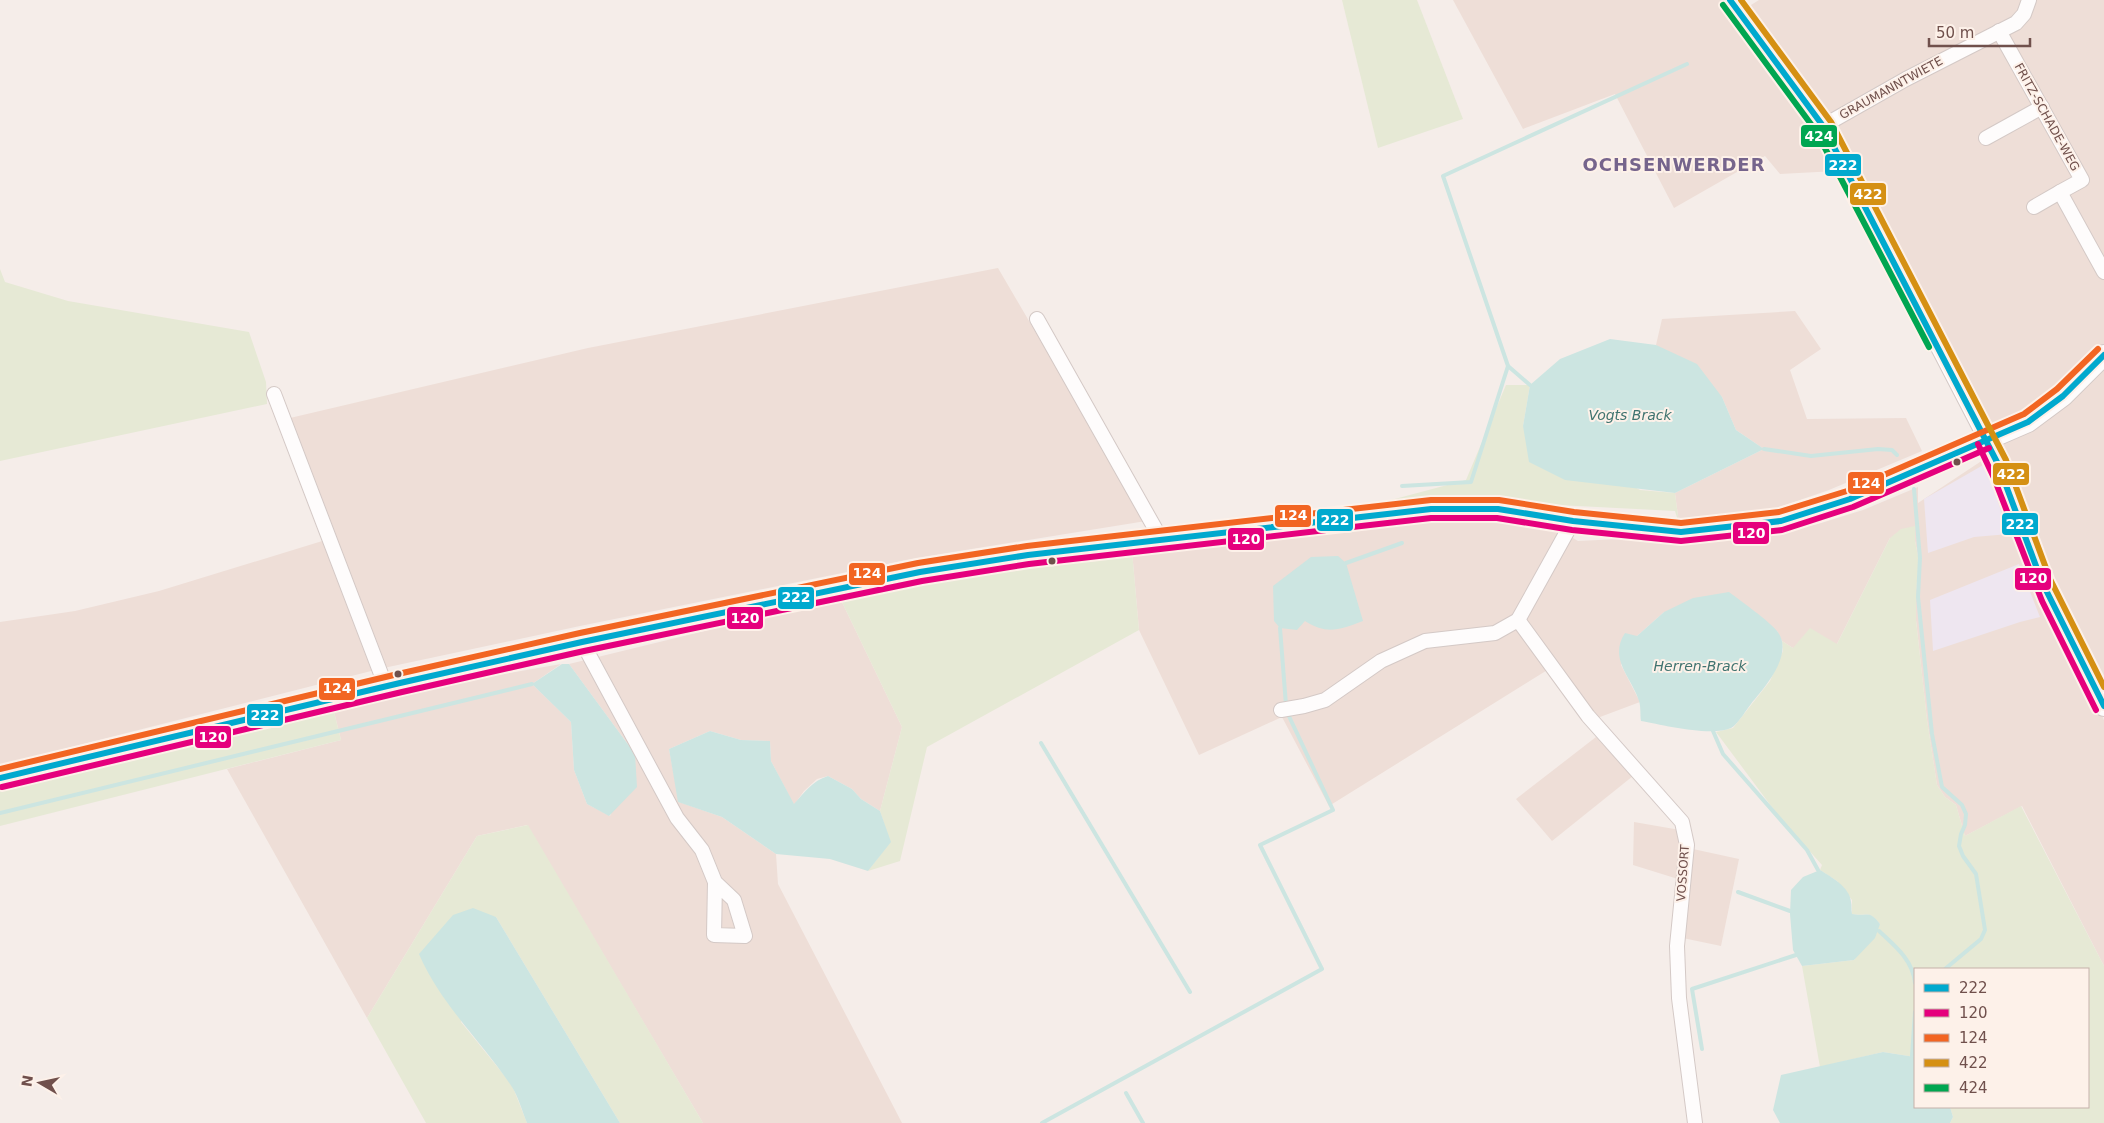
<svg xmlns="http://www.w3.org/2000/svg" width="2104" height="1123" font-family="'DejaVu Sans',sans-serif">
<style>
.residential{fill:#eeded7}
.education{fill:#eee6f0}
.green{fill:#e6e9d5}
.water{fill:#cce5e1}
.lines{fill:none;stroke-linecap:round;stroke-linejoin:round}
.stream{stroke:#cce5e1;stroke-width:4}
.street-casing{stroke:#d4c9c6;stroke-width:16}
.secondary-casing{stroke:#d4c9c6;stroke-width:22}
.street{stroke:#fefcfc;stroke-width:14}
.secondary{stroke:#fefcfc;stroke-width:20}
.bus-1-casing{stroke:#fdf1e9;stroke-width:10}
.bus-2-casing{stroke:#fdf1e9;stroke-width:10}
.bus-3-casing{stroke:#fdf1e9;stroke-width:10}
.bus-4-casing{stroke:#fdf1e9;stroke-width:10}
.bus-5-casing{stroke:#fdf1e9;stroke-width:10}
.bus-1{stroke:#00a9ce;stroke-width:6}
.bus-2{stroke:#e5007d;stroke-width:6}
.bus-3{stroke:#f26522;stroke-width:6}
.bus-4{stroke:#d59013;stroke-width:6}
.bus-5{stroke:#00a651;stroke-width:6}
.bus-dot{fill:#70504c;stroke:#fdf1e9;stroke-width:2}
.labels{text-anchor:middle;stroke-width:4;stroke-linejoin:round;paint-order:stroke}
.street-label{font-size:12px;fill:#70504c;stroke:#fdf1e9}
.water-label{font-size:14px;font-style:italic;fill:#417470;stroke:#fdf1e9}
.district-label{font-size:18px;font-weight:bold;letter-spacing:1px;fill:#75648c;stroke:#fdf1e9}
.line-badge{stroke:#fdf1e9;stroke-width:2}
.badge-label{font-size:14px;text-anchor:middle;font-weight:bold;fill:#fff}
</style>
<rect width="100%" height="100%" fill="#f5ede9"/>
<g class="residential">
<polygon points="1453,0 1724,0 1818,127 1836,171 1780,174 1765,156 1674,208 1615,94 1523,129"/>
<polygon points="1759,0 2104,0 2104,679 2080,636 1988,430 1833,128 1743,10"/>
<polygon points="998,268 1146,521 916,558 580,626 379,669 0,765 0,622 75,611 159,591 332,538 290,418 588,348"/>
<polygon points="1795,311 1821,349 1790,370 1807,419 1906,418 1922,451 1829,490 1750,517 1679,524 1675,493 1764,449 1736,430 1722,397 1656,345 1662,319"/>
<polygon points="1986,458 2104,720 2104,966 2022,806 1965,836 1956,805 1945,797 1937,785 1927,720 1916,620 1916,592 1919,561 1915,541 1890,538 1837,644 1793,648 1782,641 1777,631 1664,612 1637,636 1621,665 1640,702 1592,720 1549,669 1329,806 1282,717 1199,755 1139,630 1132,551 1400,519 1424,520 1481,517 1558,529 1578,541 1763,532 1764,535 1818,524 1863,510 1918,487 1918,503"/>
<polygon points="840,598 902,727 880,811 861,799 852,789 828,776 817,779 804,791 794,805 771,761 770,741 741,740 710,731 669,749 679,802 722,817 776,854 778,884 902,1123 703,1123 527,825 477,836 367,1018 227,769 341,740 332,704 561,664 532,684 571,722 574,770 587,804 610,816 635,754 569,664"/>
<polygon points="1596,737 1633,776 1552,841 1516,799"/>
<polygon points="1634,822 1680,830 1693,849 1739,859 1721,946 1678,937 1678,879 1633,865"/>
</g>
<g class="education">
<polygon points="1985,464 2009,534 1974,537 1928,553 1924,499"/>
<polygon points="2019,564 2040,617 2020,622 1933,651 1930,600"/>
</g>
<g class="green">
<polygon points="1342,0 1417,0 1463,119 1378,148"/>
<polygon points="0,269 5,282 68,301 249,332 266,382 267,404 0,461"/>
<polygon points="1506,385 1530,385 1523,426 1640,490 1675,493 1679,524 1675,511 1483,501 1391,500 1466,480"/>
<path d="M1915,526V541L1919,561L1916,592V620L1927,720L1937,785L1945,797L1956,805L1965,836L2021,806L2104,966V1123H1950L1953,1117L1950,1107H2088V969H1915V1057L1883,1052L1820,1067L1802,966L1854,960L1880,924C1868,909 1867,917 1852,914V900L1837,881L1820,870L1822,865L1780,818L1716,732L1733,728L1770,681L1783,651L1782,641L1793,648L1810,628L1837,644L1890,538L1901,529Z"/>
<polygon points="1132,551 1139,630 927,747 900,861 868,871 890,842 880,811 902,727 840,598"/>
<polygon points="332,704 341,740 0,826 0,786"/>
<polygon points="528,825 703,1123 620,1123 496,917 461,1022 512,1085 527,1123 426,1123 367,1018 477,836"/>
</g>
<g class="water">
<polygon points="1610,339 1656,345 1697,364 1722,397 1736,430 1764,449 1675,493 1565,480 1529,462 1523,426 1530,385 1560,359"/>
<path d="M1338,556L1346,563L1363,621C1339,630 1327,635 1305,621L1297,630L1280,628L1274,621L1273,586L1311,557Z"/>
<path d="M1729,592C1742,602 1768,620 1777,631C1794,652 1768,683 1755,699C1749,705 1738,725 1731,728C1711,737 1663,725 1641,721C1640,715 1641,707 1639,701C1632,678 1608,659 1625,633L1637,636L1664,612L1693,598Z"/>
<polygon points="562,664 569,664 635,754 637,787 609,816 587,804 574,770 571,722 532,684"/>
<path d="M710,731L741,740L770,741L771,761L794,804C805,792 812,781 828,776L852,789L861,799L880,811L891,842L868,871L830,859L776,854L722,817L678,802L669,749Z"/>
<path d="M1820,870C1831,877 1850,887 1851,902C1852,906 1851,909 1852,914C1867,917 1869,909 1880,924L1875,938L1854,960L1802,966L1793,950L1790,914L1791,890L1803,877Z"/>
<path d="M473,908L496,917L620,1123H527C522,1111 518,1095 510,1084C480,1040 440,1003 419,954L453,915Z"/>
<polygon points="1883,1052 1915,1057 1915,1107 1950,1107 1953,1117 1950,1123 1780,1123 1773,1110 1781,1075"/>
</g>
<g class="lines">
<g class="stream">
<polyline points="1508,366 1443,176 1687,64"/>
<polyline points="1764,449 1811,456 1878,449 1892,450 1897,455"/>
<polyline points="1402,486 1471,482 1508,366 1530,385"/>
<polyline points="1914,489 1920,558 1918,597 1932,734 1942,787 1962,805 1966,814 1965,825 1961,834 1959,846 1963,856 1976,874 1985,930 1981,939 1945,969"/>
<polyline points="1346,563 1402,543"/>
<polyline points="1280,628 1286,705"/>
<polyline points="1713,731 1723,754 1807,850 1818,870"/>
<polyline points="1041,743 1190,992"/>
<polyline points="0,813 532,684"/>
<polyline points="1738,892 1790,911"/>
<path d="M1879,931C1895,946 1913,960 1915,983"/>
<polyline points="1702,1049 1692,989 1796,955"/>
<polyline points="1912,1056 1915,1012"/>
<polyline points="1126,1093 1143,1123"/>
<polyline points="1042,1123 1322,969 1260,845 1333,810 1287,712"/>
</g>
<defs>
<g id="street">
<polyline points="1730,0 1792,86 1823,126 1986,440"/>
<polyline points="1999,31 2082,180 2060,192 2104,272"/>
<polyline points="1823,126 1906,79 2016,23 2024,14 2029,0"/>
<polyline points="1986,138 2042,107"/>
<polyline points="2034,207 2060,192"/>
<polyline points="1037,319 1161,539"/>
<polyline points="274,394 386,687"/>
<polyline points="1518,620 1588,716 1682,822 1687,845 1677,946 1679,998 1695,1123"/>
<polyline points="582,642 677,818 702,850 715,882 734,900 745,936 714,935 715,882"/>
<polyline points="1281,710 1304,706 1325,700 1381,661 1425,641 1495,633 1518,620 1573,521"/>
</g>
<g id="secondary">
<path d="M1986,440C2009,486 2023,535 2043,582C2060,624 2082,665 2104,706"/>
<polyline points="0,778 400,683 582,642 920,572 1028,555 1431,509 1498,509 1573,521 1681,532 1781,521 1850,499 2028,422 2063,396 2104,355"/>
</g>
</defs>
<use href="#street" class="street-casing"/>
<use href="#secondary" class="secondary-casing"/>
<use href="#street" class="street"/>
<use href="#secondary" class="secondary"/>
<defs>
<g id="bus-1">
<polyline points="1730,0 1823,126 1998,464 2042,582 2104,706"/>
<polyline points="0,778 400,683 582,642 920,572 1028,555 1431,509 1498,509 1573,521 1681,532 1781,521 1850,499 2028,422 2063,396 2104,355"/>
</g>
<g id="bus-2">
<polyline points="1978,444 1994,478 2042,601 2096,710"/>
<polyline points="2,787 402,692 584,651 922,581 1029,564 1431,518 1497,518 1572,530 1681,541 1782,530 1853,507 1989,448"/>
</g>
<polyline id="bus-3" points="0,769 398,674 580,633 918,563 1027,546 1431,500 1499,500 1574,512 1681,523 1779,512 1847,491 2024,414 2057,389 2098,349"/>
<polyline id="bus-4" points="1741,0 1831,122 2006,460 2050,579 2104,687"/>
<polyline id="bus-5" points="1723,5 1816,131 1929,347"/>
</defs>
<use href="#bus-1" class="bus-1-casing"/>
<use href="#bus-2" class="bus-2-casing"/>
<use href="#bus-3" class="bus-3-casing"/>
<use href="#bus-4" class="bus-4-casing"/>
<use href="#bus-5" class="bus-5-casing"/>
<use href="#bus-1" class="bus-1"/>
<use href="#bus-2" class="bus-2"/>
<use href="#bus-3" class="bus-3"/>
<use href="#bus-4" class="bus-4"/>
<use href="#bus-5" class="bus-5"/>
</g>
<g class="bus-dot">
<circle cx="1957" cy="462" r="4.5"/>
<circle cx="1052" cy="561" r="4.5"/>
<circle cx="398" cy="674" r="4.5"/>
</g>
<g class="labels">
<g class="street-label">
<text transform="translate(1891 88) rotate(-29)" y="4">GRAUMANNTWIETE</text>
<text transform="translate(2047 117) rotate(61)" y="4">FRITZ-SCHADE-WEG</text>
<text transform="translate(1683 873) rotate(-86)" y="4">VOSSORT</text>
</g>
<g class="water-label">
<text x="1630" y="420">Vogts Brack</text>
<text x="1700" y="671">Herren-Brack</text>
</g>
<g class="district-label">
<text x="1674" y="171">OCHSENWERDER</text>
</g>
</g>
<g class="line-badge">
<rect x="1800" y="124" width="38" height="24" rx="5" fill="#00a651"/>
<rect x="1824" y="153" width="38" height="24" rx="5" fill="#00a9ce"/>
<rect x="1849" y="182" width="38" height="24" rx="5" fill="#d59013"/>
<rect x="1992" y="462" width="38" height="24" rx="5" fill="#d59013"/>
<rect x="1847" y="471" width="38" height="24" rx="5" fill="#f26522"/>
<rect x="1274" y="504" width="38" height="24" rx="5" fill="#f26522"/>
<rect x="1316" y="508" width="38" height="24" rx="5" fill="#00a9ce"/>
<rect x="2001" y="512" width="38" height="24" rx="5" fill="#00a9ce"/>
<rect x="1732" y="521" width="38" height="24" rx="5" fill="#e5007d"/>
<rect x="1227" y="527" width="38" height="24" rx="5" fill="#e5007d"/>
<rect x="848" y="562" width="38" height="24" rx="5" fill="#f26522"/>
<rect x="2014" y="567" width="38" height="24" rx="5" fill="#e5007d"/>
<rect x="777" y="586" width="38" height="24" rx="5" fill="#00a9ce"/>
<rect x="726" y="606" width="38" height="24" rx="5" fill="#e5007d"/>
<rect x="318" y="677" width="38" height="24" rx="5" fill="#f26522"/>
<rect x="246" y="703" width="38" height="24" rx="5" fill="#00a9ce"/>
<rect x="194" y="725" width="38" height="24" rx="5" fill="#e5007d"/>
</g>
<g class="badge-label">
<text x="1819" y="141">424</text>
<text x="1843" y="170">222</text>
<text x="1868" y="199">422</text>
<text x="2011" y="479">422</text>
<text x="1866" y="488">124</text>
<text x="1293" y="520">124</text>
<text x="1335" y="525">222</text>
<text x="2020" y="529">222</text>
<text x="1751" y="538">120</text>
<text x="1246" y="544">120</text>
<text x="867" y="578">124</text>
<text x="2033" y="583">120</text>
<text x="796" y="602">222</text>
<text x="745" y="623">120</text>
<text x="337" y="693">124</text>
<text x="265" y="720">222</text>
<text x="213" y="742">120</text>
</g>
<rect x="1914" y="968" width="175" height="140" fill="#fdf1e9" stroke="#c5b1aa"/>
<rect x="1924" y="984" width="25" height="8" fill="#00a9ce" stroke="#c5b1aa"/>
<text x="1959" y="993" font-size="15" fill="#70504c">222</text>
<rect x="1924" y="1009" width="25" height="8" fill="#e5007d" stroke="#c5b1aa"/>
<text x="1959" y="1018" font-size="15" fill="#70504c">120</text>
<rect x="1924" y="1034" width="25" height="8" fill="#f26522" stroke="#c5b1aa"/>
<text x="1959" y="1043" font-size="15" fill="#70504c">124</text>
<rect x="1924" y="1059" width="25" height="8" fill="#d59013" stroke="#c5b1aa"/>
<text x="1959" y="1068" font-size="15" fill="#70504c">422</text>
<rect x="1924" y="1084" width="25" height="8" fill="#00a651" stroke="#c5b1aa"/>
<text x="1959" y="1093" font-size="15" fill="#70504c">424</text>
<g transform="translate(40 1083) rotate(279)" stroke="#fdf1e9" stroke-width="4" paint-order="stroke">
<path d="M0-4L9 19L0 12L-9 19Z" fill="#70504c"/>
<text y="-8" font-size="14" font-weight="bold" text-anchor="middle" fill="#70504c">N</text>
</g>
<path d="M1929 38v8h101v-8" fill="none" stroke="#70504c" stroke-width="2.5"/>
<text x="1936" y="38" font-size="15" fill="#70504c" stroke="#fdf1e9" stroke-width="4" paint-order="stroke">50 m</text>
</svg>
